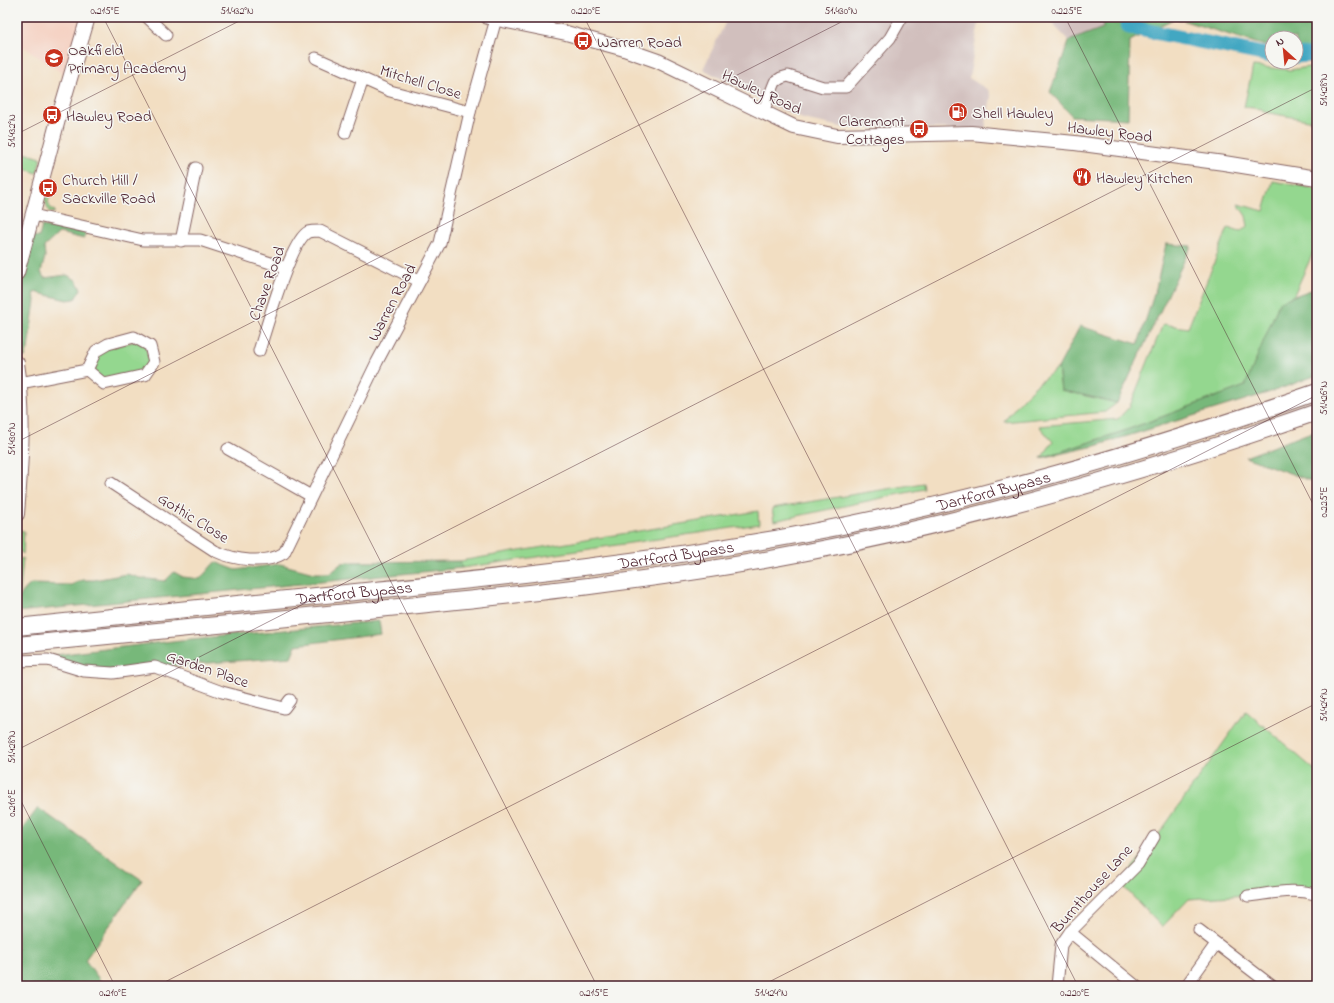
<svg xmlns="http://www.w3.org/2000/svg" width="1334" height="1003" font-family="'Indie Flower',sans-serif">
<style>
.built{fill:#f5d2c3}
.industrial{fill:#d1bfbd}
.green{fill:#94d78f;stroke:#6f7b5d}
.forest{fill:#77b87a;stroke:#606c52}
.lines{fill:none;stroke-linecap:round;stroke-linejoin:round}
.river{stroke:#42a7c2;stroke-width:15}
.minor-casing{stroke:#856260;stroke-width:13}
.major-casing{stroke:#856260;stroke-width:16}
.highway-casing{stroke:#856260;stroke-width:18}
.minor{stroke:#fff;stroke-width:11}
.major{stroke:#fff;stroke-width:14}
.highway{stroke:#fff;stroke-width:16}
.ticks{fill:none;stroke:#4a1f2b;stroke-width:1;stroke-opacity:0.45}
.labels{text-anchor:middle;stroke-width:3;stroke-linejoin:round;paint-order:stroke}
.poi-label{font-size:16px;fill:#4a1f2b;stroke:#f6f6f2;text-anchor:start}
.street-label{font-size:16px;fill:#4a1f2b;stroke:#f6f6f2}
.neatline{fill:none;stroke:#4a1f2b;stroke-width:1.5}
.ticks-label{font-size:10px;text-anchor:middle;fill:#4a1f2b}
</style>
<rect width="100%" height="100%" fill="#f6f6f2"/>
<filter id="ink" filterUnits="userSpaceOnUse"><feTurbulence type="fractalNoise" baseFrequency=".025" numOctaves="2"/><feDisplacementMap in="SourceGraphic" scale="8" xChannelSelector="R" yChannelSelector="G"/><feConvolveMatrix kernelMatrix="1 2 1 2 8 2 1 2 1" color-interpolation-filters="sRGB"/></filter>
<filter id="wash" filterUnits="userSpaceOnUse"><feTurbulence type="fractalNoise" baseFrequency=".012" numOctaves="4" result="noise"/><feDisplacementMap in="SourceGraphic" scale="16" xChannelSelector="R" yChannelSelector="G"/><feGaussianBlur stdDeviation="0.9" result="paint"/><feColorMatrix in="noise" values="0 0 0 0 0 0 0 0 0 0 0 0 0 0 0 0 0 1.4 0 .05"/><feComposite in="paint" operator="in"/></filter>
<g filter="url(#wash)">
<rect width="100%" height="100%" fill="#f2dec2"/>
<polygon class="built" points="17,17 81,17 63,74 17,42"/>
<g class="industrial">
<polygon points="728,17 947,17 979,22 969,78 988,90 991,97 985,129 841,127 803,119 774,107 703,69"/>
<polygon points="1046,17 1103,17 1103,28 1069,41"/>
</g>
<g class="green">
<polygon points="1253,66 1290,70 1309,67 1317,69 1317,108 1314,121 1264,112 1262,109 1244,107"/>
<polygon points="25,153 41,158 37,173 25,169 17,180 17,165"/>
<polygon points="1273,181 1317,189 1317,244 1293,297 1280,301 1246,386 1121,432 1041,458 1053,442 1039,426 1118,419 1130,406 1163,324 1188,328 1228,228 1240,232 1248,226 1246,216 1238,204 1264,211"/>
<polygon points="47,186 53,187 48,202 51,209 55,211 54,213 49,212 44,198"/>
<polygon points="136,341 146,346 149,362 141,373 105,381 95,373 94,362 103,349"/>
<path d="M1058,368L1061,390L1117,403L1105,412L1004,422C1020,399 1035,385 1058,368Z"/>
<polygon points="923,483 924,489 774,521 772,508"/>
<polygon points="758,511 759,524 462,568 460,561"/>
<polygon points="20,530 24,531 23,554 18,550"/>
<polygon points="23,558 20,592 17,597 17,560"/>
<polygon points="1246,711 1317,772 1317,890 1189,899 1162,927 1120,883 1154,841"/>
</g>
<g class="forest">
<polygon points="1103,17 1317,17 1317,65 1296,58 1296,38 1272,38 1272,48 1175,18 1130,41 1128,119 1072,116 1050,92 1069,41 1103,28"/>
<path d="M42,226L86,233L84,239L59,233L44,247L45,257L41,272L44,278L67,275L76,280L81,289L75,299L67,300L34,292L35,301L28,349L25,357H22C20,315 21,276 33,236L39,237Z"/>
<polygon points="1166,244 1191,246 1117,403 1061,390 1058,368 1080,326 1138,344 1156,288"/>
<polygon points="1311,290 1317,294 1317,375 1277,390 1095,446 1041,458 1121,432 1245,386 1280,301"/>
<polygon points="1317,430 1317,483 1245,457"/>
<path d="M460,561L462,568L17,612C17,599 21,592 31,584L71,585L82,580H94L127,574L140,578L165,581L174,572L183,577L200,579L215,562L236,570L280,564L314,573H329L342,563L348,562Z"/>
<polygon points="379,621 381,634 296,645 291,657 98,671 47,656 181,640"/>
<polygon points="38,808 142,880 85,960 102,983 99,986 17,986 17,836"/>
</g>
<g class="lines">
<g class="river">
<polyline points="1125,17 1129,27 1272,56"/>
<polyline points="1296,56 1317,54"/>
</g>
</g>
</g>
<g filter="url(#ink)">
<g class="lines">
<defs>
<g id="minor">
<polyline points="147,17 166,35"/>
<polyline points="316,58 390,91 470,112"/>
<polyline points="763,112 775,82 781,78 788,76 823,87 846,87 890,38 902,17"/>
<polyline points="345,133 363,79"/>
<polyline points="33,215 143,240 200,240 286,268"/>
<polyline points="181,241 196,168"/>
<path d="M259,351C266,330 290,241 308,232C311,231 317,231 320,231L419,281"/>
<polyline points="20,383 87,370 96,351 108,344 134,337 150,346 154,362 145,375 104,384 87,370"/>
<polyline points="228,449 311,496"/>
<path d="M111,483L215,551C234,560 265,565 284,553L377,362L440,243L470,112L496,19"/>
<polyline points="17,661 48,660 84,671 113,673 155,667 222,692 284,708 290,700"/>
<path d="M1248,896C1269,894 1296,887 1317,895"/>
<polyline points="1199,930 1272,986"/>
<polyline points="1070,932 1136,986"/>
<polyline points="1057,986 1061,945 1070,932 1138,864 1154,837"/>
<polyline points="1186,986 1216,944"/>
</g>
<g id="major">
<polyline points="488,17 566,33 621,48 658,61 794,127 837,136 971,133 1075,143 1224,163 1317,178"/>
<polyline points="17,273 59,116 88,17"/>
<path d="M17,363C25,414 21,463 17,514"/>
</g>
<g id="highway">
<path id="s1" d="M17,627C136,614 256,602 375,590C514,576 653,561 791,536C970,503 1145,451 1317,392"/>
<path d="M17,645C141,633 264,620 388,608C525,594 662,580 797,554C974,521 1147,471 1317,412"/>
</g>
</defs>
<use href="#minor" class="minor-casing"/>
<use href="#major" class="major-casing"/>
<use href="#highway" class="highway-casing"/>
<use href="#minor" class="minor"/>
<use href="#major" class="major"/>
<use href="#highway" class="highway"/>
</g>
</g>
<path class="ticks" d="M103,17L597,986M584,17L1078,986M1065,17L1317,512M17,134L247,17M17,442L851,17M17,750L1317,87M17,793L115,986M157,986L1317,395M761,986L1317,703"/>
<defs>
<symbol id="bus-disc" viewBox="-11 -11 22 22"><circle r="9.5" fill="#c8321e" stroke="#f6f6f2"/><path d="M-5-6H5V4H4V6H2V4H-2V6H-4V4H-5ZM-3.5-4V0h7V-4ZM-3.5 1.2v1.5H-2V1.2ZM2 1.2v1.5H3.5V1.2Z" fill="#fff"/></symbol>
<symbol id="school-disc" viewBox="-11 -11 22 22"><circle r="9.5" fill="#c8321e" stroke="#f6f6f2"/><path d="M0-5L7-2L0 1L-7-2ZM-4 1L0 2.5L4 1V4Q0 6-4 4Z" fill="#fff"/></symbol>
<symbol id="fuel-disc" viewBox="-11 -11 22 22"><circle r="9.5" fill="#c8321e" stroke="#f6f6f2"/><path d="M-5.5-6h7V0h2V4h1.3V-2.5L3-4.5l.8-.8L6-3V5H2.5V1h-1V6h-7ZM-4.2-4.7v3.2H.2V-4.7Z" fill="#fff"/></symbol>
<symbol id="restaurant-disc" viewBox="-11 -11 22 22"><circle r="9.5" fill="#c8321e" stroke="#f6f6f2"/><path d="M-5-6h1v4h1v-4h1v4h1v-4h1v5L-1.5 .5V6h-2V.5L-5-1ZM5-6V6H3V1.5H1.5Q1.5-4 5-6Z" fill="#fff"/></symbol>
</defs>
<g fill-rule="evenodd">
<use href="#bus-disc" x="572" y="30" width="22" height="22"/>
<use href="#school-disc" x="43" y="47" width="22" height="22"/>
<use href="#fuel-disc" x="947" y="101" width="22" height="22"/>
<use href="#bus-disc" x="41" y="104" width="22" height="22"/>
<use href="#bus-disc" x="908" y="118" width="22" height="22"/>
<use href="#restaurant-disc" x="1071" y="166" width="22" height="22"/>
<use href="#bus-disc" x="37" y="177" width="22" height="22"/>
</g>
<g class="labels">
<g class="poi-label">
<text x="597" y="47">Warren Road</text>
<text x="68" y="55">Oakfield<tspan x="68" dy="18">Primary Academy</tspan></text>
<text x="972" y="118">Shell Hawley</text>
<text x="66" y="121">Hawley Road</text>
<text x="905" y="126" text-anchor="end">Claremont<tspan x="905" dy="18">Cottages</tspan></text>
<text x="1096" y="183">Hawley Kitchen</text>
<text x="62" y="185">Church Hill /<tspan x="62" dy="18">Sackville Road</tspan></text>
</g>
<g class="street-label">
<text transform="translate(421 81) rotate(17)" y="6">Mitchell Close</text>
<text transform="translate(762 91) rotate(25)" y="6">Hawley Road</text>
<text transform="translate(1110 131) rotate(7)" y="6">Hawley Road</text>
<text transform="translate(266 283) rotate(-70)" y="6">Chave Road</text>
<text transform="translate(391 302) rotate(-62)" y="6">Warren Road</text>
<text dy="6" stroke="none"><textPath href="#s1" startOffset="987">Dartford Bypass</textPath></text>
<text transform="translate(194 517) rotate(32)" y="6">Gothic Close</text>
<text dy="6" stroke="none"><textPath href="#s1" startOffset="663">Dartford Bypass</textPath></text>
<text dy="6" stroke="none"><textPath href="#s1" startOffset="339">Dartford Bypass</textPath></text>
<text transform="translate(208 668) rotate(19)" y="6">Garden Place</text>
<text transform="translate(1091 888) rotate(-48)" y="6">Burnthouse Lane</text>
</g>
</g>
<rect width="1334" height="1003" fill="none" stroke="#f6f6f2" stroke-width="44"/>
<g transform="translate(1284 50) rotate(333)"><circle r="19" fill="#f6f6f2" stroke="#b1a0a2"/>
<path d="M0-3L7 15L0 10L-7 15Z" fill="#c8321e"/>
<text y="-6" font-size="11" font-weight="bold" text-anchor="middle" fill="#4a1f2b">N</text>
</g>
<rect x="22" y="22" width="1290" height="959" class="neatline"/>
<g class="ticks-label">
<text x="105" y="14">0.215°E</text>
<text x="237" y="14">51.432°N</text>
<text x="586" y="14">0.220°E</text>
<text x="841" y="14">51.430°N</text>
<text x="1067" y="14">0.225°E</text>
<text transform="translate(1323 90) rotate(-90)" y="4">51.428°N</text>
<text transform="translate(11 131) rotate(-90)" y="4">51.432°N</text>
<text transform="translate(1323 398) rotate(-90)" y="4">51.426°N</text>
<text transform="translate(11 439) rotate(-90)" y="4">51.430°N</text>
<text transform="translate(1323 502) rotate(-90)" y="4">0.225°E</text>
<text transform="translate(1323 705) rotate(-90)" y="4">51.424°N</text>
<text transform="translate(11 747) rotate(-90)" y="4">51.428°N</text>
<text transform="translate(11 803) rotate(-90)" y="4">0.210°E</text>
<text x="113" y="996">0.210°E</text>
<text x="594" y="996">0.215°E</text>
<text x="771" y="996">51.424°N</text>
<text x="1075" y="996">0.220°E</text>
</g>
</svg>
